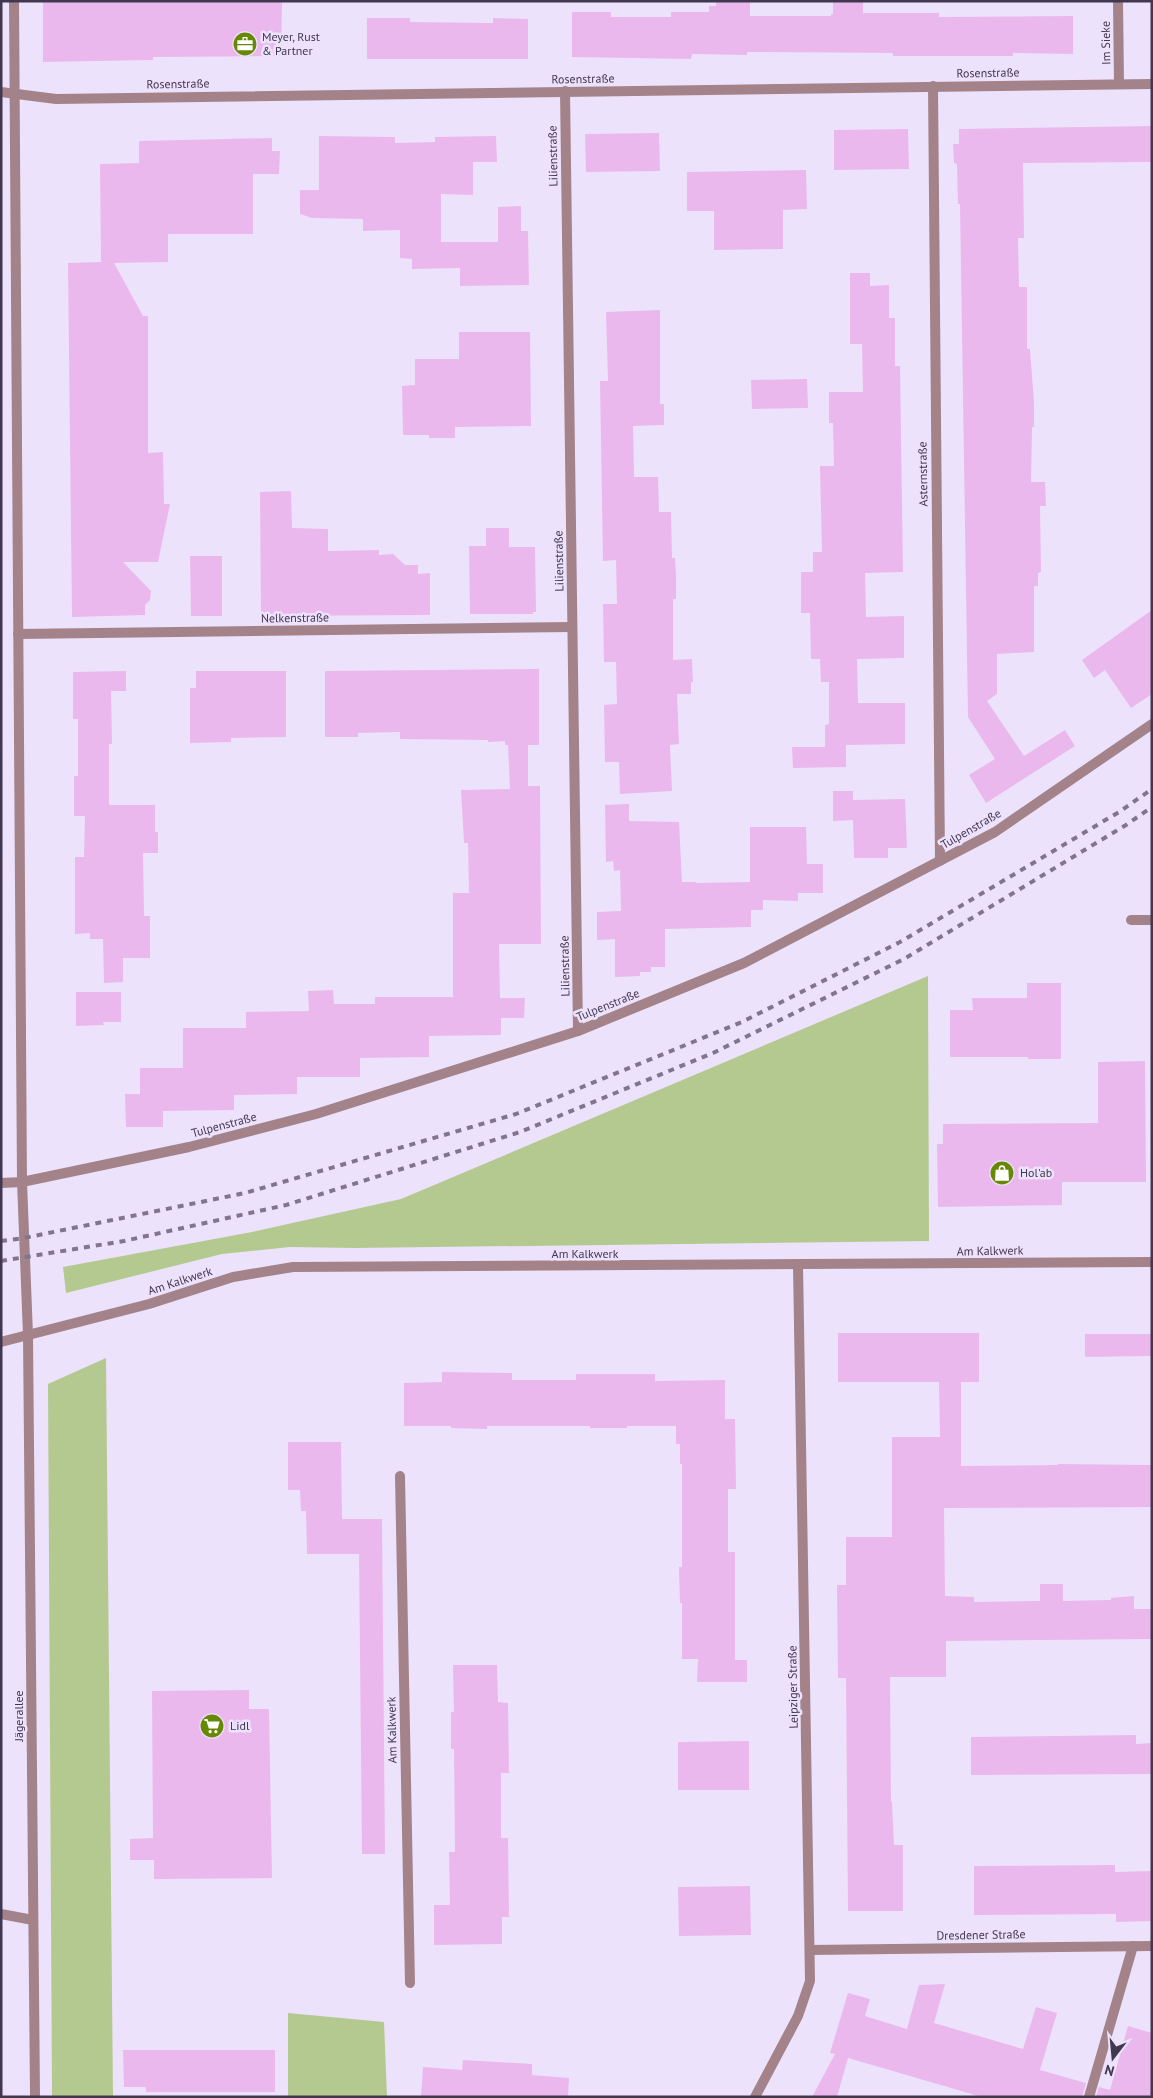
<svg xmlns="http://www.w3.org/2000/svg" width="1153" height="2098" font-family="'PT Sans',sans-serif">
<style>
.green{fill:#b4c990}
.building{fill:#ebb8ed}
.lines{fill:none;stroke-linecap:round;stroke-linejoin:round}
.minor{stroke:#a38389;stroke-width:10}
.tertiary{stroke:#a38389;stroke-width:10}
.rail{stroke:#80758f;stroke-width:4;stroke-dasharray:6 6;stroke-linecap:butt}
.labels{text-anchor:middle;stroke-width:5;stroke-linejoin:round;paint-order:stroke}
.poi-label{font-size:12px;fill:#423750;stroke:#ede2fc;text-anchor:start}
.street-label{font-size:12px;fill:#423750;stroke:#ede2fc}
</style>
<rect width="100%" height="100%" fill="#ede2fc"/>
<g class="green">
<polygon points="928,976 929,1241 355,1248 290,1247 222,1254 66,1293 63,1267 252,1232 401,1199"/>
<polygon points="106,1358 113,2097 52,2097 48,1384"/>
<polygon points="288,2013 384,2022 387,2097 288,2097"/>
</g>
<g class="building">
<polygon points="43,1 282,1 281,56 153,57 153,60 43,62"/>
<polygon points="716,1 750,1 750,16 831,16 831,14 833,14 833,1 863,1 863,13 939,13 939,17 1073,16 1073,54 1013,53 1013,56 893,56 893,53 747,52 747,55 692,54 691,59 572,57 572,12 611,12 611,17 671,17 671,12 709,12 709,6 716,6"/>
<polygon points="367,18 410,18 410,22 493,23 493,18 528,19 528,59 367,59"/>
<polygon points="1152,126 1152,162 1023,163 1024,238 1018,238 1019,287 1027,287 1027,349 1030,349 1034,403 1034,427 1032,427 1031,482 1045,482 1046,506 1040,506 1041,572 1038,573 1038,586 1034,586 1034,652 997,654 997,694 987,701 1024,756 1065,730 1075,746 986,803 969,775 995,759 968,717 960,204 958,204 957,164 954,163 953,144 959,144 959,129"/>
<polygon points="908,129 909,169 834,170 834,130"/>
<polygon points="659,133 660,171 586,172 585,134"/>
<polygon points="319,136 395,137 395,143 435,142 435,137 496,136 497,162 473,162 473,195 441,194 441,242 498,242 498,207 521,206 521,231 528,231 529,285 460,286 460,268 412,269 412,259 400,258 400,230 363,231 363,219 312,218 300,214 300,190 319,190"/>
<polygon points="272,138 272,151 280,151 279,174 253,174 253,234 168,234 168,262 114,263 143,316 148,316 148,453 163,452 164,504 170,504 158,562 123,562 151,591 150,600 145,605 145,615 72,617 68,263 101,262 100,164 139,163 139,141"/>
<polygon points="806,170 807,209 783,210 783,249 714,250 714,211 687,211 687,172"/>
<polygon points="850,273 870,273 870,286 889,285 889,318 895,318 895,366 900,366 903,572 865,573 866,617 904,616 904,658 857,659 858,703 905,703 905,744 846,745 846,767 793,768 792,747 825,747 825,725 829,724 829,682 821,682 820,659 811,659 810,613 801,613 801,572 813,572 813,552 822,552 820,466 834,466 833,423 829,423 829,392 863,392 862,344 850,344"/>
<polygon points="660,310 660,404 664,404 664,425 633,426 634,477 658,477 659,512 671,512 672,558 675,558 676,577 676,599 673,599 673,660 692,659 693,682 691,682 691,694 677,694 679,744 670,745 672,791 620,794 619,762 605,762 604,705 617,704 616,662 604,662 603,604 617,604 616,560 603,561 600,381 608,381 606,312"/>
<polygon points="459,332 530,332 531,426 455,427 455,438 429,438 429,435 403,435 402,386 415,385 415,359 459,359"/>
<polygon points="807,379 808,408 752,409 751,380"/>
<polygon points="291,491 292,528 328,529 328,551 379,550 379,555 393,554 405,565 418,565 418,574 430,573 430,615 261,616 260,492"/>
<polygon points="486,528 509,528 509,547 535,547 536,612 533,612 533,614 470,614 469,546 486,546"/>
<polygon points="190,556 222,556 222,616 191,616"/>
<polygon points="1152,610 1152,694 1131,708 1105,670 1094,678 1082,660"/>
<polygon points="539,669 539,745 528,745 528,786 540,786 541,944 499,944 500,998 525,998 524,1018 501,1018 501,1035 429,1036 429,1057 360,1058 360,1077 297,1077 297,1094 234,1095 234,1110 163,1111 163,1127 126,1127 125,1094 140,1094 140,1068 183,1068 183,1028 246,1028 246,1012 309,1011 308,991 333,990 334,1004 375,1004 375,997 453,997 453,893 469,893 468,843 464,843 461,790 510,789 508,745 505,745 505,741 488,742 488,740 400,739 400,732 358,733 358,737 325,737 325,671"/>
<polygon points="126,671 126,691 111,691 112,744 109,744 109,805 155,805 155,832 158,832 158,853 143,853 144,916 150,916 150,958 123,958 123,982 104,983 103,939 90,939 90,933 75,934 75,857 84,857 85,816 74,816 74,776 78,776 78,719 73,719 73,672"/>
<polygon points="196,671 286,671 286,737 231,738 231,742 190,743 190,688 196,688"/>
<polygon points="833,791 853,791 853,800 905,799 907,848 888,848 888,858 854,858 853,820 833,821"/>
<polygon points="629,804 629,821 679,822 682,882 696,882 696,883 750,882 750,827 806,827 807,864 823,864 823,893 798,893 798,901 763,900 763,910 751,910 751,927 665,929 665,967 651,967 651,972 640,972 640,976 615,977 615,939 597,940 597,912 621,911 620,870 614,871 613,861 606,862 605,805"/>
<polygon points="1027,983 1061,983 1061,1059 1028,1059 1028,1057 950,1057 950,1010 973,1010 972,998 1027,998"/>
<polygon points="76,992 121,992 121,1022 103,1022 104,1025 76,1026"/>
<polygon points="1145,1061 1146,1182 1062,1182 1062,1205 938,1207 937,1144 943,1144 943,1124 1098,1123 1098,1062"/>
<polygon points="838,1333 979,1333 979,1382 961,1382 961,1466 1058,1465 1058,1464 1152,1465 1152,1507 944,1508 945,1596 974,1597 974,1602 1040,1601 1040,1584 1063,1584 1063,1601 1111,1600 1111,1598 1134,1596 1134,1609 1152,1609 1152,1639 946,1641 946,1677 890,1677 891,1802 892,1802 894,1845 903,1845 903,1911 848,1911 846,1678 838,1678 837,1585 846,1585 846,1537 892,1537 892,1437 940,1437 939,1382 838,1382"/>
<polygon points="1085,1334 1152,1334 1152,1356 1085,1357"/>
<polygon points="442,1372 512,1373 512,1380 576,1380 576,1374 655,1374 655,1381 725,1380 725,1419 735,1419 736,1489 728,1489 728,1552 735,1552 735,1660 747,1660 747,1682 697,1682 698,1659 682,1659 682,1603 680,1603 679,1567 682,1567 682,1464 680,1464 680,1444 676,1444 676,1426 627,1426 627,1428 590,1428 590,1426 487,1426 487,1429 451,1428 451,1426 404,1426 404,1383 442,1382"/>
<polygon points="288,1442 341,1442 342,1519 382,1519 385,1854 362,1854 359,1554 307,1554 306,1511 301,1511 300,1490 288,1490"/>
<polygon points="453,1665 497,1665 498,1702 508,1703 509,1773 501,1773 501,1838 508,1838 509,1917 502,1917 502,1944 434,1945 434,1905 450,1905 449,1852 455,1852 454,1749 451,1749 451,1712 454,1712"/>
<polygon points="249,1690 249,1709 269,1709 272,1878 154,1879 154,1860 130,1860 130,1839 153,1838 152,1691"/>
<polygon points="1136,1735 1136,1744 1152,1743 1152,1774 971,1775 971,1737"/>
<polygon points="749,1741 749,1790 678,1790 678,1742"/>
<polygon points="1115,1865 1115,1872 1152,1871 1152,1921 1116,1922 1116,1914 974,1915 974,1866"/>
<polygon points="750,1886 751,1935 679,1936 678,1887"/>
<polygon points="945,1984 934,2023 1023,2049 1036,2007 1057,2013 1040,2070 1086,2083 1082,2097 982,2097 848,2058 837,2097 812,2097 835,2054 830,2053 848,1993 870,1999 865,2016 907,2029 919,1985"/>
<polygon points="1128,2026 1152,2033 1152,2097 1096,2097 1099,2087 1110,2090"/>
<polygon points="123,2050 275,2050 275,2092 146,2092 146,2087 124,2087"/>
<polygon points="463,2060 532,2064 532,2075 569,2078 568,2097 421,2097 423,2067 462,2070"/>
</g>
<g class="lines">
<g class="minor">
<polyline points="14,1 22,1182 189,1147 316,1114 578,1031 744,963 995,832 1152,724"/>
<polyline points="1118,1 1119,84"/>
<polyline points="933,86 940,861"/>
<polyline points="565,91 578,1031"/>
<polyline points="1,92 56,99 1152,84"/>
<polyline points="18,634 572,627"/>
<polyline points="1131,920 1152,920"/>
<polyline points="28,1335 35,2097"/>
<polyline points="400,1476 410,1983"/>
<polyline points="1,1914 33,1920"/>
<polyline points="810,1950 1152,1946"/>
<polyline points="755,2097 798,2016 810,1981 798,1265"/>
<polyline points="1089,2097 1133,1946"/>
</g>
<g class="tertiary">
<polyline points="1,1183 22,1182 28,1335"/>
<polyline points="1,1342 149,1304 233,1277 293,1267 1152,1262"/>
</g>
<g class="rail">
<polyline points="1,1241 24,1238 245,1193 516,1114 742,1022 900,942 1119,812 1152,789"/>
<polyline points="1,1261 124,1241 286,1205 520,1132 713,1053 904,959 1126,825 1152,807"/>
</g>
</g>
<defs>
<symbol id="office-disc" viewBox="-11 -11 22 22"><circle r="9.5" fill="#678804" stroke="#ede2fc"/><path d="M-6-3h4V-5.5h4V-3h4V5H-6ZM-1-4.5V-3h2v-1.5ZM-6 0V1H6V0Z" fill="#fff"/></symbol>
<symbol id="shop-disc" viewBox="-11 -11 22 22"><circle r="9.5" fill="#678804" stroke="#ede2fc"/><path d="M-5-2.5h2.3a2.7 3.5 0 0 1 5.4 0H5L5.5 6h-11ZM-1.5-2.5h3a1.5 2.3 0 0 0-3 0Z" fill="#fff"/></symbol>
<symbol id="supermarket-disc" viewBox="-11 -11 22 22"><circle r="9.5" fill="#678804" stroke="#ede2fc"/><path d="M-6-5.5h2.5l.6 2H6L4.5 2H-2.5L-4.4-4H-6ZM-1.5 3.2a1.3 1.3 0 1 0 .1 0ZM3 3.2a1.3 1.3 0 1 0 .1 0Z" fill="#fff"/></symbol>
</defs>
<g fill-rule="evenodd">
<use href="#office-disc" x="231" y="30" width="28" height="28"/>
<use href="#shop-disc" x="988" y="1159" width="28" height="28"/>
<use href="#supermarket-disc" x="198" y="1712" width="28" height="28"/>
</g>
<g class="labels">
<g class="poi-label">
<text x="262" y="41">Meyer, Rust<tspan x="262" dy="14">&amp; Partner</tspan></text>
<text x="1020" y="1177">Hol'ab</text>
<text x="230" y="1730">Lidl</text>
</g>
<g class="street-label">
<text transform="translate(1106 43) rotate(-91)" y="4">Im Sieke</text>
<text transform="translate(988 73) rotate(-1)" y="4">Rosenstraße</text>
<text transform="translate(583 79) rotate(-1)" y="4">Rosenstraße</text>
<text transform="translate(178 84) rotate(-1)" y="4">Rosenstraße</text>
<text transform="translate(553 156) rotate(-91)" y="4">Lilienstraße</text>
<text transform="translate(923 474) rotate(-91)" y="4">Asternstraße</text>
<text transform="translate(559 561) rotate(-91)" y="4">Lilienstraße</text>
<text transform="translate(295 618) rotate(-1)" y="4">Nelkenstraße</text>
<text transform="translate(971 829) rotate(-30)" y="4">Tulpenstraße</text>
<text transform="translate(565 966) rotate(-91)" y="4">Lilienstraße</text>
<text transform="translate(608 1005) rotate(-22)" y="4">Tulpenstraße</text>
<text transform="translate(224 1125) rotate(-15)" y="4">Tulpenstraße</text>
<text transform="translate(990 1251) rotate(-1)" y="4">Am Kalkwerk</text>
<text x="585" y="1258">Am Kalkwerk</text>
<text transform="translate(180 1281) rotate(-18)" y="4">Am Kalkwerk</text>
<text transform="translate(793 1687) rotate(-91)" y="4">Leipziger Straße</text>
<text transform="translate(19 1716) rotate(-90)" y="4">Jägerallee</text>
<text transform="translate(392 1730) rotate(-91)" y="4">Am Kalkwerk</text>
<text transform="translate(981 1935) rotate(-1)" y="4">Dresdener Straße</text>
</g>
</g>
<rect width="1153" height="2098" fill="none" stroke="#423750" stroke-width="5"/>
<g transform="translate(1113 2058) rotate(196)" stroke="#ede2fc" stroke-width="4" paint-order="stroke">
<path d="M0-4L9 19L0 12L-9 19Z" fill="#423750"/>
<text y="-8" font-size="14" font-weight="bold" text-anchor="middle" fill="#423750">N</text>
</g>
</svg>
